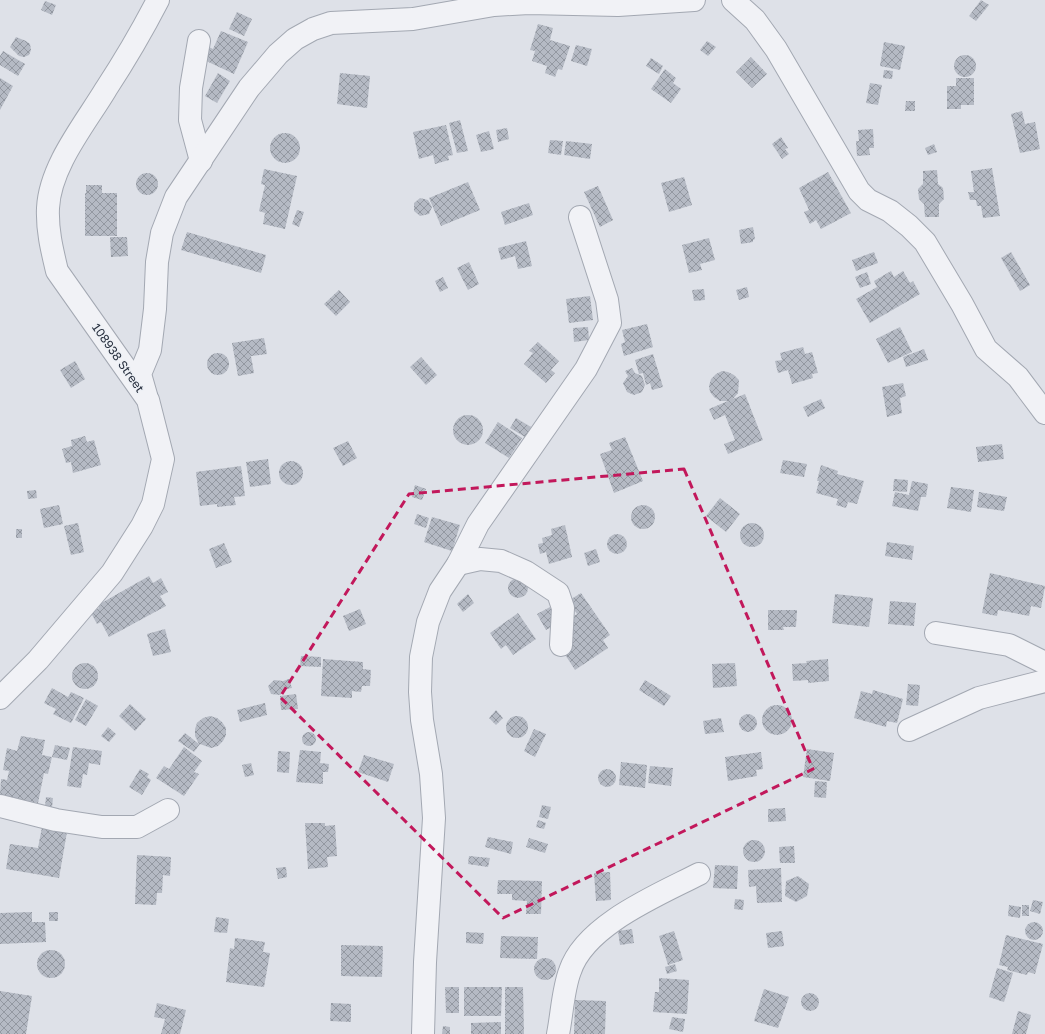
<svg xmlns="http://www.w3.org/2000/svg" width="1045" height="1034" font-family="'Golos Text',sans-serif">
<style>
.building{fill:url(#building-cross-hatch)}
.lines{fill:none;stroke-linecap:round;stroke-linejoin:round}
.minor-casing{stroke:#a3a8b2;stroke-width:24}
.minor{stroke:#f1f2f6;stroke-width:22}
.marked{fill:none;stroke:#c2185b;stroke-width:3;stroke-dasharray:8 5;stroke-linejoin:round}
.labels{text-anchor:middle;stroke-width:3;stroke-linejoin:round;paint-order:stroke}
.street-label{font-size:12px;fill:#272f3e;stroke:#edf0f5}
</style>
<defs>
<pattern id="building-cross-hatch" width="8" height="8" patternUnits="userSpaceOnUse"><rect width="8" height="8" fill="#b5bac4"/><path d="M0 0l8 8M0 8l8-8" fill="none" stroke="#9398a1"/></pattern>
</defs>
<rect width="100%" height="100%" fill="#dee1e8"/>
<g class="building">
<polygon points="981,0 989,5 976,21 969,16"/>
<polygon points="45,1 56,5 52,15 41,10"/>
<polygon points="237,12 252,19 244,36 229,29"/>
<polygon points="538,24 553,28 550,40 570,46 562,70 558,69 555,77 545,73 547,66 532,61 535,51 530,50"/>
<polygon points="221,31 248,42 234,74 202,59 207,46 213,49"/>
<polygon points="16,37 26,41 30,44 31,50 29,55 24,57 19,56 10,47"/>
<polygon points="707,41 716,47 708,56 700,50"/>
<polygon points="884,42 905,46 900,70 880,66"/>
<polygon points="576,45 592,49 587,66 571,61"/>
<polygon points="3,51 25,64 18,76 0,65 0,56"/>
<circle cx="965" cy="66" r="11"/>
<polygon points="751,57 767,74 752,88 736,72"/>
<polygon points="651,58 663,66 659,74 646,66"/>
<polygon points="665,69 676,78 673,83 681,89 671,103 651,89"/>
<polygon points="884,70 893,71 892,79 883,78"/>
<polygon points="218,73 230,81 217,103 205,96"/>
<polygon points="340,73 370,76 367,108 337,104"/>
<polygon points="0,78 13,86 0,110"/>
<polygon points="956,78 974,78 974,105 961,105 961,109 947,109 947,86 956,86"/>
<polygon points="870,83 882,85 878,105 866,103"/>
<polygon points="906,101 915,101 915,111 905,111"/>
<polygon points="1022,111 1025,124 1035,122 1040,149 1020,153 1011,114"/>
<polygon points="460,120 468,151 457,153 449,123"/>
<polygon points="446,125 453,155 448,156 449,160 435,164 433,155 419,159 413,132"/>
<polygon points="507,128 509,139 498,142 496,130"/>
<polygon points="873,129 874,148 869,148 870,155 857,156 856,141 859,141 858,130"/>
<polygon points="489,131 494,149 481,152 476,135"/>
<circle cx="285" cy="148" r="15"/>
<polygon points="781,137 788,148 785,149 789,154 782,159 772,144"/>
<polygon points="550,140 563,141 561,155 548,153"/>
<polygon points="566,141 592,144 590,159 564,155"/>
<polygon points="934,144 937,152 928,155 925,148"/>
<polygon points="992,168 1000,216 983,218 981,206 977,206 976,200 970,200 968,192 974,192 971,171"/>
<polygon points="264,169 297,176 285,229 263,224 265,213 259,211 265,185 261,184"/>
<polygon points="937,170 938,184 943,188 944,199 939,204 939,217 925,217 924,204 919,199 918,189 923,184 923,171"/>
<polygon points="828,172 851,213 821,229 816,220 810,224 804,212 809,210 799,188"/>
<circle cx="147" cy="184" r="11"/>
<polygon points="684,177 692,205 669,212 661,183"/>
<polygon points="468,182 480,210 441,226 429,198"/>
<polygon points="86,185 102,185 102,193 117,193 117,236 85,236 85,193 86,193"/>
<polygon points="598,186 613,220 600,227 584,192"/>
<polygon points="420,198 428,200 432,207 429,214 420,216 414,211 414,203"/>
<polygon points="529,203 533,215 505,225 501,212"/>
<polygon points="297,210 304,212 299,227 292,224"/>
<polygon points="753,227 755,239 753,240 753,242 741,244 739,230"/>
<polygon points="187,232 266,255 261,273 181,250"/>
<polygon points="110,237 127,237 128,256 111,257"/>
<polygon points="709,238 715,260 700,264 702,270 689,273 682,245"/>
<polygon points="526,241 532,266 518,269 515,256 501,260 498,248"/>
<polygon points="874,252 878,263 856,271 852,260"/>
<polygon points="1011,252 1030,285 1020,291 1001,258"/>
<polygon points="469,262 479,284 468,290 457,268"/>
<polygon points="891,271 894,277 903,271 910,283 913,281 920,294 870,323 856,299 877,287 874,281"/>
<polygon points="867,272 871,284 860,288 855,277"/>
<polygon points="443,277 448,288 440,292 435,281"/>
<polygon points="747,287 749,297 739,300 736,290"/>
<polygon points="704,289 705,300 694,301 692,290"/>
<polygon points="339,290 350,302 336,316 324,304"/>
<polygon points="590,296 593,320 569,323 566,299"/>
<polygon points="647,324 653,347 624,356 621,344 625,342 622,330"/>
<polygon points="588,327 589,340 574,342 573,328"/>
<polygon points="900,327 912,352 888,363 876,339"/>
<polygon points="264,338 267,354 251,356 254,373 238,376 232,343"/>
<polygon points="538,342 559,361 551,370 555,373 546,383 524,364 533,353 529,351"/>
<polygon points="803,347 805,354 812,352 818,373 812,374 813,378 792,384 788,370 778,373 775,361 782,360 780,353"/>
<polygon points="924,349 928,360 906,367 903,357"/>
<circle cx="218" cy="364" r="11"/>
<polygon points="653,354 663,387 652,390 650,383 646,385 643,373 639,374 635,360"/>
<polygon points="421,357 437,375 426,385 410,367"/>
<polygon points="75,361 85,379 71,388 60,370"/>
<polygon points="632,368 635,373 642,376 645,385 642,392 634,395 627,392 623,383 628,376 625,371"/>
<polygon points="722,371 728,372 734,375 739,380 738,393 733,399 745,394 763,440 728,454 724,444 735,440 725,415 714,420 709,409 728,401 720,401 714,397 710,392 709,386 711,379 716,374"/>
<polygon points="903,383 906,396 900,398 902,413 887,417 882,387"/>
<polygon points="821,399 825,408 808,417 803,407"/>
<circle cx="468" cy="430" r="15"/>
<polygon points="516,418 531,427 525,437 510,428"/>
<polygon points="498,422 522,438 509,458 485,443"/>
<polygon points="85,436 87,442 94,440 101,465 73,473 71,462 66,463 62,449 72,446 71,440"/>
<polygon points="625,437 643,481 614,493 600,454 612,450 609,443"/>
<polygon points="348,441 357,458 343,466 333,448"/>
<polygon points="1002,444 1004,459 978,462 976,447"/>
<polygon points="268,459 271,484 250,487 246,462"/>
<polygon points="783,460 807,464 804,477 780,473"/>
<circle cx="291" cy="473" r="12"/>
<polygon points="821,465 838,471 837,474 864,481 857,504 848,502 846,508 836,505 838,499 816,493 819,481 817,481"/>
<polygon points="241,466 245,496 234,497 236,505 217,507 217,504 200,506 196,472"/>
<polygon points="894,479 908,480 907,492 893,491"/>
<polygon points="912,481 928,484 926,497 921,497 918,511 892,506 895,492 909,495"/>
<polygon points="415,485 426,489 422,500 412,497"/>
<polygon points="951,487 974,490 971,512 947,508"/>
<polygon points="36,490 37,498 28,499 27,491"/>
<polygon points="979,492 1007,497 1004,511 977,507"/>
<polygon points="720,498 740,514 726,532 706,516"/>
<circle cx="643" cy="517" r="12"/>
<polygon points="59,505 63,524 44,528 40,509"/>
<polygon points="417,514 429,518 426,528 414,524"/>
<polygon points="432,517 460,525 452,551 424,542"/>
<polygon points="78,523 84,552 71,555 64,526"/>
<circle cx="752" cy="535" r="12"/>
<polygon points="565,525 572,557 549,564 546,552 540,554 538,544 543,543 542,538 552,535 551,529"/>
<rect x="16" y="529" width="6" height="9"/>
<circle cx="617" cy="544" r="10"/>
<polygon points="887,542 914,546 912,560 885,556"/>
<polygon points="224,543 232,562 216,568 209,549"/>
<polygon points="596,549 600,562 588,566 584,553"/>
<polygon points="990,573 1045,586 1041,608 1031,606 1029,616 998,610 997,616 982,613"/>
<polygon points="149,576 153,583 161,578 168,592 160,596 166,606 109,637 101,622 97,624 91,613 99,608 98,605"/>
<circle cx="518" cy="588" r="10"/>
<polygon points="581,593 610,635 603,640 608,648 575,670 564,653 568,645 573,642 569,636 573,634 568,626 574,622 571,618 577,614 568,601"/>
<polygon points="468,594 474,603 463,612 457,604"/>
<polygon points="835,594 873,598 869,627 832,623"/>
<polygon points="890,601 916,603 914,626 888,624"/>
<polygon points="550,607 558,623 546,630 537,614"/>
<polygon points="360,609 366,624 349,631 343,616"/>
<polygon points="768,610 797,610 796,627 783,627 784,630 768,630"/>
<polygon points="518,613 536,639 513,655 506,645 501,649 490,633"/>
<polygon points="165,629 171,652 153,656 147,634"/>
<polygon points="301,656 321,657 321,667 300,666"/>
<polygon points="323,659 363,662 363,669 371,670 370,686 362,686 361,692 352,691 352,698 321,696"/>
<polygon points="828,659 829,681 808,683 808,680 793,681 792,664 807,663 806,661"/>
<circle cx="85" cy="676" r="13"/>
<polygon points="735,663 737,686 713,688 712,664"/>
<polygon points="289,679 292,688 286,689 280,695 271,694 268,686 274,680 283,681"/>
<polygon points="645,680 671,696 664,706 639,690"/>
<polygon points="908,684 920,685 918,706 906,705"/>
<polygon points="52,688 68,697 71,692 84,698 71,723 53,714 56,709 44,703"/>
<polygon points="873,690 903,699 897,723 887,721 886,727 854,718 861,691 872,694"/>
<polygon points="296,694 298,709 281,710 280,696"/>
<polygon points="86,699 98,706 86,726 75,720"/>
<polygon points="265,703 267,715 240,722 237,710"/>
<polygon points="130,704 146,719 135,731 119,716"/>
<circle cx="777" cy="720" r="15"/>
<polygon points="496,710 503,718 496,725 489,718"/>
<circle cx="748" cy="723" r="9"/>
<polygon points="210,716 217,718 222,722 226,728 226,735 223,741 218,746 211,748 200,744 194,752 178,741 185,733 199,744 195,736 195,729 197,723 203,718"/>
<circle cx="517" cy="727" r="11"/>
<polygon points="721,718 724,732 705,734 703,721"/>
<polygon points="108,727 116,734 109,742 101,736"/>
<polygon points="534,729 546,734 535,757 524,751"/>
<circle cx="309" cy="739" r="7"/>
<polygon points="21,736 45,740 42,755 52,757 48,774 44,773 38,803 0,795 1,779 7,780 9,771 3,770 7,748 17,751"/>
<polygon points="55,745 70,748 67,760 52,757"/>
<polygon points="73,747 102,751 100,765 89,763 87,775 83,774 81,788 67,786"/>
<polygon points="184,747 202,761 194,772 199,774 184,796 156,778 164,766 169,769"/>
<polygon points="807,749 834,753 830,781 803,777"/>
<polygon points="300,750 321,752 320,763 329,764 328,772 323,772 323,784 296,782"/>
<polygon points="278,751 290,752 289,773 277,772"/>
<polygon points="761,752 763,769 756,770 757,776 728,781 725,757"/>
<polygon points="364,755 394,764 388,782 358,772"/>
<polygon points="621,762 647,765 645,788 619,785"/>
<polygon points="251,763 254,775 245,777 242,765"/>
<polygon points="650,766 673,768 671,786 648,783"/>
<circle cx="607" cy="778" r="9"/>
<polygon points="140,769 149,774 147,777 151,780 142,795 129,787"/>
<polygon points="815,781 827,782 826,798 814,797"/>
<polygon points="46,797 53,798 52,807 45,806"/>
<polygon points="542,805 551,807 548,819 539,817"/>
<polygon points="785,808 786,821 768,822 768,809"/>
<polygon points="538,820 546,823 544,829 536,827"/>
<polygon points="305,823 325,823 325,826 335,825 337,856 327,857 328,867 308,869"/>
<polygon points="42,827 67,832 59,878 6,869 10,844 38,848"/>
<polygon points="488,837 513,842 511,854 485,847"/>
<polygon points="529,838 548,844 545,853 526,847"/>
<circle cx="754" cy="851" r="11"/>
<polygon points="794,846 795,863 780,863 779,847"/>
<polygon points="137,855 171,857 170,876 163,875 162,893 157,893 156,905 135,904"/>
<polygon points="469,856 490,858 488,867 468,864"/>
<polygon points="715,865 738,866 737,889 713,888"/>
<polygon points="286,867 287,877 278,879 276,868"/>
<polygon points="781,868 782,902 757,903 756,886 749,887 748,870"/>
<polygon points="610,872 611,900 596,901 594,873"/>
<polygon points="798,876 809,884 807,896 796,902 785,896 786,881"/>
<polygon points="498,880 542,881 541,914 526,914 527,901 512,900 512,894 497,894"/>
<polygon points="735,899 744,900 743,910 734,909"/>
<polygon points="1033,900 1043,902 1040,914 1030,911"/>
<polygon points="1009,905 1021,907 1020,918 1008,916"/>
<rect x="1022" y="905" width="7" height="11"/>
<polygon points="32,912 32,922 45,922 46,942 0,944 0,913"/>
<rect x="49" y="912" width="9" height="9"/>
<polygon points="216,917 229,919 227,933 214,932"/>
<circle cx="1034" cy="931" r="9"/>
<polygon points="632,929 634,943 620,945 618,931"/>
<polygon points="674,931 683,960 668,965 659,936"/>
<polygon points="782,931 784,946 768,948 766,933"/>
<polygon points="466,932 484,933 483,944 466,943"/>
<polygon points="1006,935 1043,944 1035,974 1028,972 1027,975 1007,970 1008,967 999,965"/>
<polygon points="501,936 538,937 537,959 500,958"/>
<polygon points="235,938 265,942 263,952 270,953 264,987 226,982 230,948 234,949"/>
<polygon points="341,945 383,946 382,977 341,976"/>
<circle cx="51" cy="964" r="14"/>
<circle cx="545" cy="969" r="11"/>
<polygon points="675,964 677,971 667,974 665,967"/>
<polygon points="997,968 1013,973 1004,1002 989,997"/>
<polygon points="659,978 689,980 687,1014 653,1012 655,992 659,992"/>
<polygon points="445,987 459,987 459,1013 446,1013"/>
<polygon points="464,987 502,987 501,1016 464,1016"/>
<polygon points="505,987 523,987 524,1034 505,1034"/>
<polygon points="764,989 789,997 778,1028 754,1021"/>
<polygon points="0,991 32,996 26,1034 0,1034"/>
<circle cx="810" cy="1002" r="9"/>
<polygon points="575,1000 606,1001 605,1034 574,1034"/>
<polygon points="157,1003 186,1010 180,1034 161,1034 165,1019 154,1017"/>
<polygon points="331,1003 351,1004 351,1022 330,1021"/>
<polygon points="1018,1011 1031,1015 1026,1034 1012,1034"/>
<polygon points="672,1017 685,1019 683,1032 669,1029"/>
<polygon points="501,1022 501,1034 471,1034 471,1023"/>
<polygon points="443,1026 450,1027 450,1034 442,1034"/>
</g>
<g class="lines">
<defs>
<g id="minor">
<polyline points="733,0 755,20 776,49 859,191 868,200 890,211 909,226 925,242 962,304 986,349 1018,377 1045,413"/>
<polyline points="199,41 191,88 190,120 201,161"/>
<polyline points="146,395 140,374 150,350 155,309 157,262 162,233 176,197 249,88 278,54 295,39 313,29 331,23 413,19 494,5 529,3 618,5 694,0"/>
<polyline points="458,564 480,559 501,561 526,572 558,593 563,608 561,645"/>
<polyline points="936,633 1009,645 1045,663"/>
<path d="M0,698L38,660L112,573L142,526L153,504L163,459L148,400L57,271C52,250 47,230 48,208C50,166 85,124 106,89C125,60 142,31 158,0"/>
<polyline points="909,730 979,698 1045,681"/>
<polyline points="0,806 56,820 102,827 137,827 168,810"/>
<polyline points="423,1034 425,962 434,818 431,774 422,720 420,692 421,657 428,622 440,591 458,564 478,524 586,369 610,323 607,300 580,217"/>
<path d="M558,1034C562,1014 563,989 570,971C585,925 658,895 699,874"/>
</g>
</defs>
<use href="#minor" class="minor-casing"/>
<use href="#minor" class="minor"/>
</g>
<path class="marked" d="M684,469L813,769L503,918L280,697L409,494Z"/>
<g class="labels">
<g class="street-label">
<text transform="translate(118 358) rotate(55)" y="4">108938 Street</text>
</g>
</g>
</svg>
